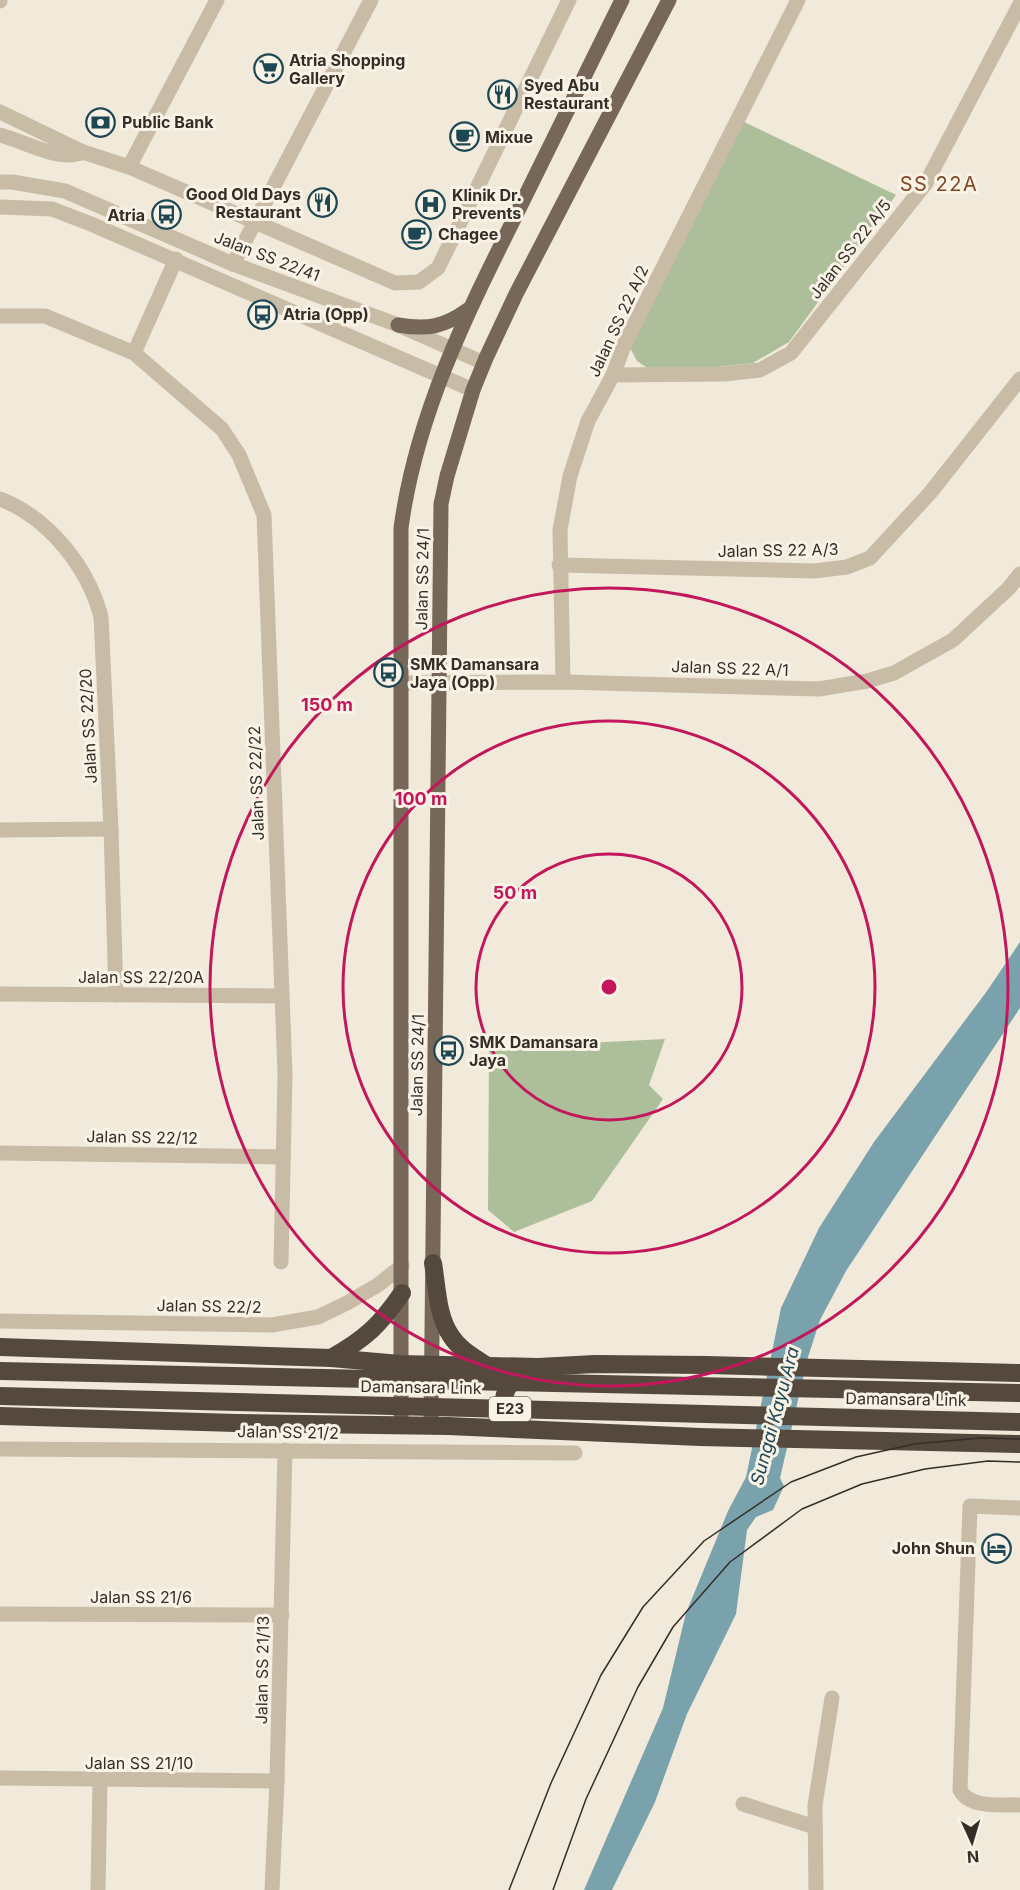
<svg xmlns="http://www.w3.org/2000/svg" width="1020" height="1890" font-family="Inter,sans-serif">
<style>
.green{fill:#acbf9a}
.water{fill:#7aa2ad}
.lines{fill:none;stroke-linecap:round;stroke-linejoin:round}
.minor{stroke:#c8bca6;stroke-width:15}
.major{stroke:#766758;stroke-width:15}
.highway{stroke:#55493e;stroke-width:18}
.tram{stroke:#342e27;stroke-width:1.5}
.highway-bridge{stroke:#55493e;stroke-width:18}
.ring{fill:none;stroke:#c2185b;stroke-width:3}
.labels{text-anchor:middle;stroke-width:6;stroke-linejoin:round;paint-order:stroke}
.shield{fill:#f8f3e6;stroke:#6f6960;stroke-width:1.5}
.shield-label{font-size:15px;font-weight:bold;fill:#342e27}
.poi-label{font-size:16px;font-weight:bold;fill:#342e27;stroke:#f8f3e6;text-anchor:start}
.street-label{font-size:16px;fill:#342e27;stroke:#f8f3e6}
.water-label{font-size:18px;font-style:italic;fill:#1e4754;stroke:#f8f3e6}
.quarter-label{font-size:20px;letter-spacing:1.5px;fill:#814923;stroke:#f8f3e6}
.centre{fill:#c2185b;stroke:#f8f3e6;stroke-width:3}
.ring-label{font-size:18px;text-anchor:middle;font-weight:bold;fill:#c2185b;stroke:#f8f3e6;stroke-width:6;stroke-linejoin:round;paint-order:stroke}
</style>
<rect width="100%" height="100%" fill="#f1eada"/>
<g class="green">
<polygon points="740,120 896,195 789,342 753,363 656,374 637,361 628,344"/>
<polygon points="665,1039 649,1085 663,1099 592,1201 514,1232 488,1210 489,1048"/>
</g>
<polygon class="water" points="1020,942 1020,1008 846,1271 820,1320 808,1357 780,1478 784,1486 773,1510 756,1517 747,1530 736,1614 687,1714 655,1802 612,1890 584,1890 663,1708 686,1613 728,1511 746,1477 781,1308 819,1228 874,1142 987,991"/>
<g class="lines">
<g class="minor">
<polyline points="0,1 0,0"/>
<polyline points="0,112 83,152 129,167 395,283 419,282 438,268 569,0"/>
<path d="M0,135C24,141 60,163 83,152"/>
<polyline points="129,167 217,0"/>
<polyline points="0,182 12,182 65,191 233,264 398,325 484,363"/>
<polyline points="0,207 52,209 91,224 473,390"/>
<polyline points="233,264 371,0"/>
<polyline points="0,316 45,316 134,353 222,429 239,455 264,515 285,1074 281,1262"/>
<polyline points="134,353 176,259"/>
<polyline points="613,375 724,374 760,370 791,353 926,183 1020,4"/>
<path d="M0,499C49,518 88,567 101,617L111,829L116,995"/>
<polyline points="559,565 814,571 847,567 870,558 930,493 1020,379"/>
<polyline points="563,682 560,530 570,476 588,421 613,375 625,343 798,0"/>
<polyline points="401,683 563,682 819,689 867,681 894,673 953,640 1009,588 1020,574"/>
<polyline points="0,830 111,829"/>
<polyline points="0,994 282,996"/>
<polyline points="0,1153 283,1157"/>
<polyline points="0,1321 272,1325 318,1317 347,1303 378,1285 402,1266"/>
<polyline points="0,1449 575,1453"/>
<path d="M1020,1508L970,1506L960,1790C970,1809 1001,1804 1020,1805"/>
<polyline points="0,1614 282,1615"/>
<polyline points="0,1778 277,1781"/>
<polyline points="743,1804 815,1827"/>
<polyline points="98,1890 100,1781"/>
<polyline points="272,1890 277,1781 285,1450"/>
<polyline points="816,1890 815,1805 832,1698"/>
</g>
<g class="major">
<path d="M398,325C428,330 444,327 469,309"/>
<path d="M401,1425V528C416,416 465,317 515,217C551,145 586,72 622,0"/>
<polyline points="431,1425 441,504 447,476 473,390 486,358 516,294 669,0"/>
</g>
<g class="highway">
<path d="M433,1263C437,1286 437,1316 451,1336C459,1349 474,1357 487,1366"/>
<polyline points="0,1347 331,1358 400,1364 538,1367 595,1364 707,1365 1020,1373"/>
<path d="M331,1358C365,1339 380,1325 402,1293"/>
<polyline points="0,1416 236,1423 448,1426 700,1437 1020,1444"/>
<path d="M510,1421C500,1402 502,1386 522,1374"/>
</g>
<g class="tram">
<polyline points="509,1890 551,1783 601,1675 643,1607 704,1541 791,1482 856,1457 914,1444 981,1438 1020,1439"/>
<polyline points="553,1890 586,1799 638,1687 673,1627 730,1562 802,1509 862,1484 925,1469 988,1461 1020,1462"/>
</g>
<g class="highway-bridge">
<polyline points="0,1371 1020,1393"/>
<polyline points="0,1396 1020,1422"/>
</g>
</g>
<g class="ring">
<circle cx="609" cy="987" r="133"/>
<circle cx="609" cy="987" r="266"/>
<circle cx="609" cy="987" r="399"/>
</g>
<defs>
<symbol id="supermarket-ring" viewBox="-11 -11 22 22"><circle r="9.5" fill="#f8f3e6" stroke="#1e4754" stroke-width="1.5"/><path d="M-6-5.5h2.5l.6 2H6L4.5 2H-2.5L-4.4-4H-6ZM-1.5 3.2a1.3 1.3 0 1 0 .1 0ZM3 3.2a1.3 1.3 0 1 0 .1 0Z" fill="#1e4754"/></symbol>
<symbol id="restaurant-ring" viewBox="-11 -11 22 22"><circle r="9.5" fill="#f8f3e6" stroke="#1e4754" stroke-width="1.5"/><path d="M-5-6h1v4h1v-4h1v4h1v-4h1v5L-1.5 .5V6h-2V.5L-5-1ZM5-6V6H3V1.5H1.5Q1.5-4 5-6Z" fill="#1e4754"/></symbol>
<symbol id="bank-ring" viewBox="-11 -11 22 22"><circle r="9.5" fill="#f8f3e6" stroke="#1e4754" stroke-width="1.5"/><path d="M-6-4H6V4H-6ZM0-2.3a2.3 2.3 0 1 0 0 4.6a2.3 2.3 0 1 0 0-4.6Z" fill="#1e4754"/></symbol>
<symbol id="cafe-ring" viewBox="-11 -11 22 22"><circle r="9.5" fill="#f8f3e6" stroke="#1e4754" stroke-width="1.5"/><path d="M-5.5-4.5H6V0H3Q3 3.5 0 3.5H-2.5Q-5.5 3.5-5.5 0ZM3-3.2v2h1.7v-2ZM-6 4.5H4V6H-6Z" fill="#1e4754"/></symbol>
<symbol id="hospital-ring" viewBox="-11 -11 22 22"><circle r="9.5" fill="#f8f3e6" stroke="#1e4754" stroke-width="1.5"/><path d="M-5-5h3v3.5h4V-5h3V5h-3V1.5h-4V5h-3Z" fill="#1e4754"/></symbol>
<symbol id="bus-ring" viewBox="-11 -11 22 22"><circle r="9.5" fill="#f8f3e6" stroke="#1e4754" stroke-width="1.5"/><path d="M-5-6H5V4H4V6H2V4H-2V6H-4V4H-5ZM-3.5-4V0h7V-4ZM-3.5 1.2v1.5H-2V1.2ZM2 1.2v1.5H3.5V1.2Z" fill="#1e4754"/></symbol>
<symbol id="hotel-ring" viewBox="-11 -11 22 22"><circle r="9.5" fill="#f8f3e6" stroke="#1e4754" stroke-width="1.5"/><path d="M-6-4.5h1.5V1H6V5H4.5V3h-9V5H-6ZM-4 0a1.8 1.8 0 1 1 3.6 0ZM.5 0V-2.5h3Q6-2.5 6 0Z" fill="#1e4754"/></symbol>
</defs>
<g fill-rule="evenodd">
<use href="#supermarket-ring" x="252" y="52" width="33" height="33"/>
<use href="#restaurant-ring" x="486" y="78" width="33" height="33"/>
<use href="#bank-ring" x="84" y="106" width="33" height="33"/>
<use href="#cafe-ring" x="448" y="120" width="33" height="33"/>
<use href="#restaurant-ring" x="306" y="186" width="33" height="33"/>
<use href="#hospital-ring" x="414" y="188" width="33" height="33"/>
<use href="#bus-ring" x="150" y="198" width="33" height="33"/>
<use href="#cafe-ring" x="400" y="218" width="33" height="33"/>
<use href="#bus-ring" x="246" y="298" width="33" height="33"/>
<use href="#bus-ring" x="372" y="656" width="33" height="33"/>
<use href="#bus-ring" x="432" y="1034" width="33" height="33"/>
<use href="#hotel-ring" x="980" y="1532" width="33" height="33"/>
</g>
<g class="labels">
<rect class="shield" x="489" y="1397" width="42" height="24" rx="4.5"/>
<g class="shield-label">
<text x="510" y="1414">E23</text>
</g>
<g class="poi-label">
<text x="289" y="66">Atria Shopping<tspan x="289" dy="18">Gallery</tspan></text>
<text x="524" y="91">Syed Abu<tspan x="524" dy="18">Restaurant</tspan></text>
<text x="122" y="128">Public Bank</text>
<text x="485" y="143">Mixue</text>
<text x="301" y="200" text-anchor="end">Good Old Days<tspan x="301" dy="18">Restaurant</tspan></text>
<text x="452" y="201">Klinik Dr.<tspan x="452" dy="18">Prevents</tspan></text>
<text x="145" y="221" text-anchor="end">Atria</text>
<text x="438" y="240">Chagee</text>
<text x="283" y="320">Atria (Opp)</text>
<text x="410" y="670">SMK Damansara<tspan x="410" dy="18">Jaya (Opp)</tspan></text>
<text x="469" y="1048">SMK Damansara<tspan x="469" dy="18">Jaya</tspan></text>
<text x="975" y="1554" text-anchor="end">John Shun</text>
</g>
<g class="street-label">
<text transform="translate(850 249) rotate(-52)" y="6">Jalan SS 22 A/5</text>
<text transform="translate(267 256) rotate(21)" y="6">Jalan SS 22/41</text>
<text transform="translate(618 321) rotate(-65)" y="6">Jalan SS 22 A/2</text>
<text transform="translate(778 550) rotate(-1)" y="6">Jalan SS 22 A/3</text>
<text transform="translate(422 579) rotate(-89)" y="6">Jalan SS 24/1</text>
<text transform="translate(730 668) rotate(2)" y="6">Jalan SS 22 A/1</text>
<text transform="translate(88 726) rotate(-93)" y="6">Jalan SS 22/20</text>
<text transform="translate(256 783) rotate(-92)" y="6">Jalan SS 22/22</text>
<text x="141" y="983">Jalan SS 22/20A</text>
<text transform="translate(417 1065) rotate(-89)" y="6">Jalan SS 24/1</text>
<text transform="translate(142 1137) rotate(1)" y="6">Jalan SS 22/12</text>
<text transform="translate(209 1306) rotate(1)" y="6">Jalan SS 22/2</text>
<text transform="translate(421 1387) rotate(1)" y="6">Damansara Link</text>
<text transform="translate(906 1399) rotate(1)" y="6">Damansara Link</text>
<text transform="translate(288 1432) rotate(1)" y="6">Jalan SS 21/2</text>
<text x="141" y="1603">Jalan SS 21/6</text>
<text transform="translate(262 1670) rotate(-89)" y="6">Jalan SS 21/13</text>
<text x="139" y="1769">Jalan SS 21/10</text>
</g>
<g class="water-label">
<text transform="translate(775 1416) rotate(-75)" y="6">Sungai Kayu Ara</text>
</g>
<g class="quarter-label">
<text x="939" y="191">SS 22A</text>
</g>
</g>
<circle cx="609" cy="987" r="9" class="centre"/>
<g class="ring-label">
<text x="327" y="711">150 m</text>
<text x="421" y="805">100 m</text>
<text x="515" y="899">50 m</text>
</g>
<g transform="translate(972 1842) rotate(176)" stroke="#f8f3e6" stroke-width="4.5" paint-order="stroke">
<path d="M0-4.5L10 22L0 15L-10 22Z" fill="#342e27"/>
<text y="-9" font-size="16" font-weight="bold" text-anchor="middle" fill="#342e27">N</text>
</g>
</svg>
